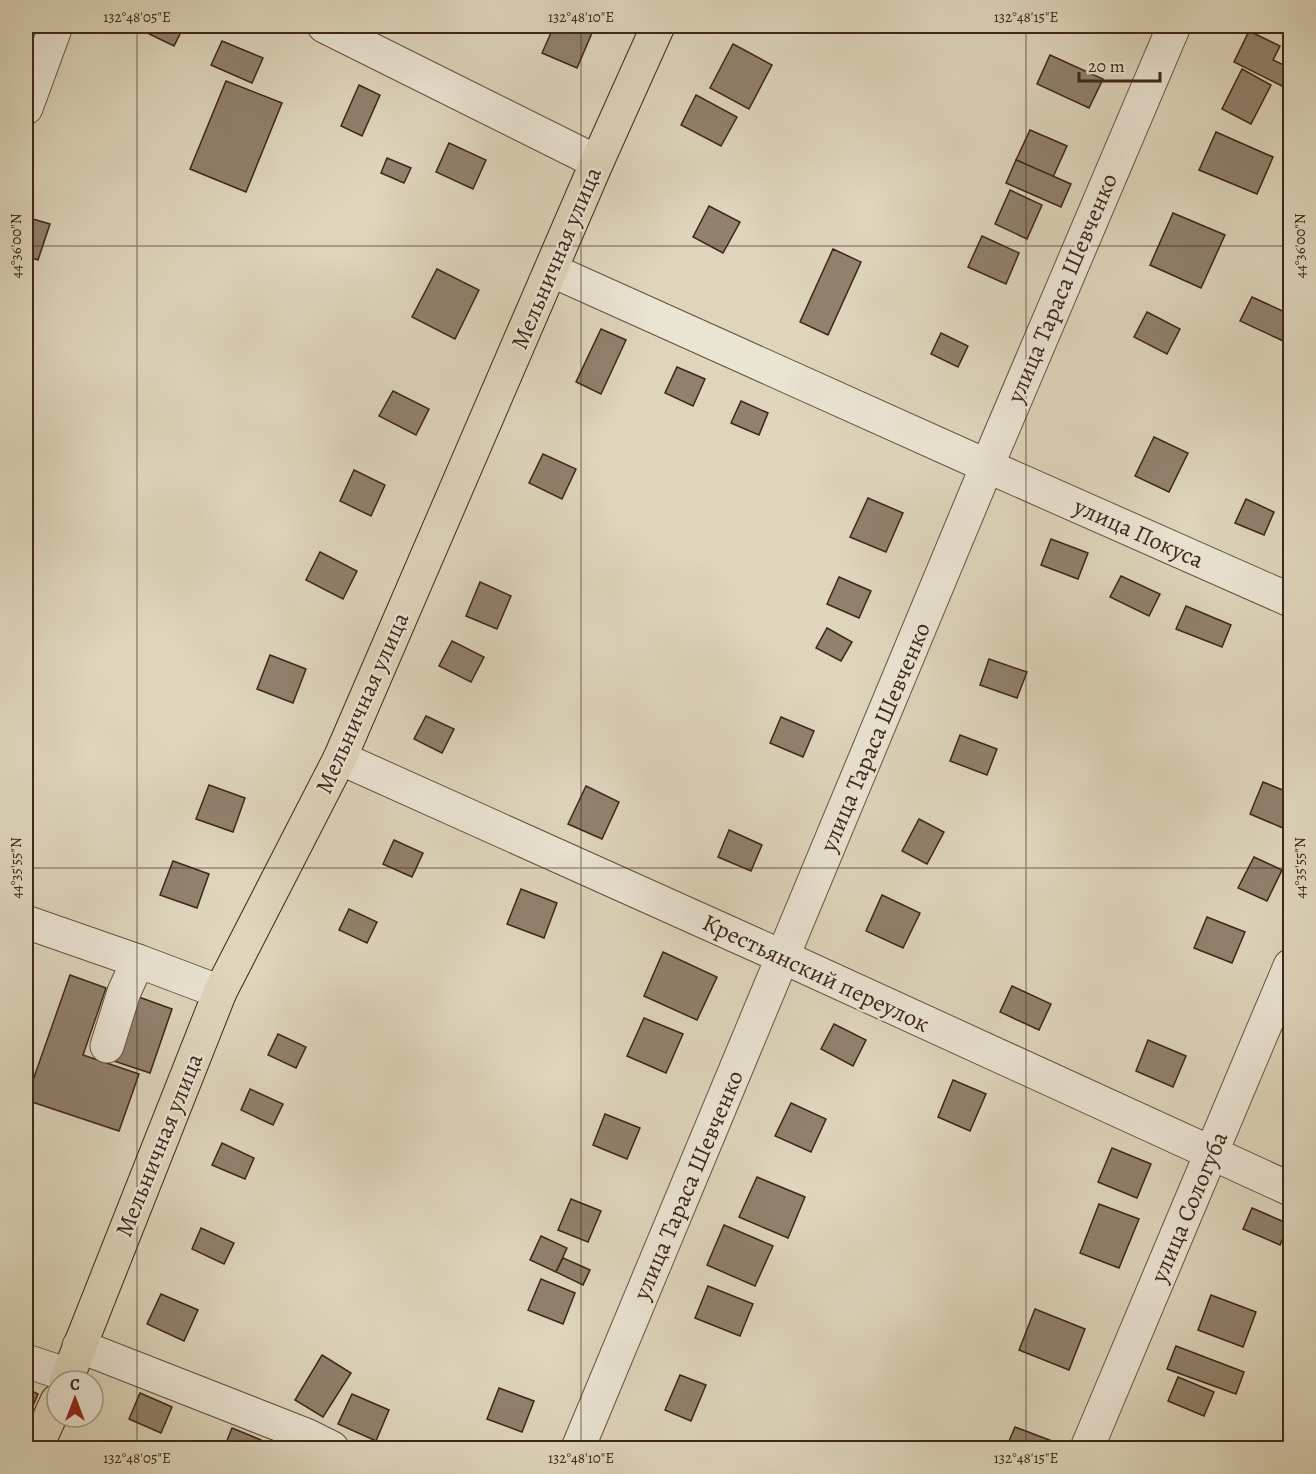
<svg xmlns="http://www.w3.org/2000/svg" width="1316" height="1474" font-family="Alegreya,serif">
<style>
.building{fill:#91816d;stroke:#3e2718;stroke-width:1.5}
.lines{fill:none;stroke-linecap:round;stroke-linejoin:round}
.minor-casing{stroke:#665241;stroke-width:35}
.major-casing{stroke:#3e2718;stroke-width:35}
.minor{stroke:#eae4d3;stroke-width:33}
.major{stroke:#ded5bb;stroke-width:33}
.ticks{fill:none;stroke:#3e2718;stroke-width:1.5;stroke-opacity:0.45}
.labels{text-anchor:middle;stroke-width:4.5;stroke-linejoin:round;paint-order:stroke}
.street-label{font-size:24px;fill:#3e2718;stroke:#eae4d3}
.neatline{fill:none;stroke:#3e2718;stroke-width:2}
.ticks-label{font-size:15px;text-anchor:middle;fill:#3e2718}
</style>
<rect width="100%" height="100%" fill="#ded5bb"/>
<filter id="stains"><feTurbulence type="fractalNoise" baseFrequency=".00333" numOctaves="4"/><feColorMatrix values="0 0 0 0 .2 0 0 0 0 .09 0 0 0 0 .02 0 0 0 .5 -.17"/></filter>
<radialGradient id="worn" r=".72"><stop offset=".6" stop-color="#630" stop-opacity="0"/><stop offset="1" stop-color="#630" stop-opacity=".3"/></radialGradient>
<g class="building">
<polygon points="133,26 184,26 174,46"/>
<polygon points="554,26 595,26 577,68 542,53"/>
<polygon points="1249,31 1280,46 1273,60 1290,68 1282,86 1234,62"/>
<polygon points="222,41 263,58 252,83 211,65"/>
<polygon points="733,44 772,65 749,109 710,88"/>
<polygon points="1050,55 1103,79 1089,108 1037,84"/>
<polygon points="1242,69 1271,85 1251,124 1222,109"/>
<polygon points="226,81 282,103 246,192 190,169"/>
<polygon points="359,85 380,95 362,136 341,126"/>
<polygon points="696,95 737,117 721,146 681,125"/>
<polygon points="1030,130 1067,146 1053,177 1016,160"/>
<polygon points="1216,132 1273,157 1257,194 1199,170"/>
<polygon points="449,143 486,160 473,189 436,172"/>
<polygon points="387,158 411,168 404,183 381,173"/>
<polygon points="1016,160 1071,184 1061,207 1006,183"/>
<polygon points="1010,190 1042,205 1027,239 995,224"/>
<polygon points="709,206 740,222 723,253 693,237"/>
<polygon points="1173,213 1225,235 1201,288 1150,265"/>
<polygon points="26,217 50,224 38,260 26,256"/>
<polygon points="982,236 1019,253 1006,284 968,267"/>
<polygon points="833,249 861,262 828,335 800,322"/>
<polygon points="437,269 479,290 455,339 412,317"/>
<polygon points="1252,297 1289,314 1290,311 1290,344 1240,321"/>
<polygon points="1147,312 1180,329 1167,354 1134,337"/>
<polygon points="601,329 626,340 601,394 576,382"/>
<polygon points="941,333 968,346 958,367 931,354"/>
<polygon points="677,367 705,379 693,406 665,393"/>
<polygon points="393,391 429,409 416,435 379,416"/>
<polygon points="741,401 768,413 759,435 731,423"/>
<polygon points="1154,437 1188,453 1169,492 1135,476"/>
<polygon points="543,454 576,469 562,499 529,483"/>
<polygon points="354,470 385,485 371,516 340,501"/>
<polygon points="868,498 903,513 886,552 850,537"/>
<polygon points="1246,499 1274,512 1264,535 1235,523"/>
<polygon points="1051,539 1088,553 1078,579 1041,565"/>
<polygon points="320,552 357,571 343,599 306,580"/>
<polygon points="1121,576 1160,594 1149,616 1110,597"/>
<polygon points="839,577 871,591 859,618 827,604"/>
<polygon points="480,582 511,596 497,629 466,616"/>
<polygon points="1186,606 1231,625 1222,647 1176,629"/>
<polygon points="827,628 852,642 841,661 816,648"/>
<polygon points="452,641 484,657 471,682 439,666"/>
<polygon points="270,655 306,669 293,703 257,689"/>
<polygon points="989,659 1027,672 1017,698 980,685"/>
<polygon points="426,716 454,729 442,753 414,739"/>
<polygon points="781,717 814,731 803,757 770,743"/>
<polygon points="960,735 997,749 987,775 950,761"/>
<polygon points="1263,782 1290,793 1290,831 1250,814"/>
<polygon points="209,785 245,798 233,832 196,819"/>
<polygon points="586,786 619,802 602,839 568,824"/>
<polygon points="919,819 944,832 927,864 902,851"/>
<polygon points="729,830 762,845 751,871 718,857"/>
<polygon points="394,840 423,853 412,877 383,864"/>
<polygon points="1254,857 1282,870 1267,901 1238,888"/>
<polygon points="173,861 209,874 197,908 160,895"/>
<polygon points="521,889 557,903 544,938 507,924"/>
<polygon points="882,895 920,913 903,948 866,931"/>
<polygon points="349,909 377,922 367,943 339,930"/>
<polygon points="1207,917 1245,932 1232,963 1194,948"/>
<polygon points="663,952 717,977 697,1020 644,996"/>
<polygon points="70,975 106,988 83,1055 139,1074 119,1131 26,1100"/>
<polygon points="1012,986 1051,1004 1039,1030 1000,1012"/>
<polygon points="136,996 172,1009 150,1073 114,1061"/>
<polygon points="644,1018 683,1034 666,1073 627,1056"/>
<polygon points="834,1024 866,1040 853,1066 821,1049"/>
<polygon points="278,1034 306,1047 296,1068 268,1055"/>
<polygon points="1148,1040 1186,1056 1173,1087 1136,1071"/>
<polygon points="953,1080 986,1094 970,1131 938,1117"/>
<polygon points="250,1089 283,1104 273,1125 241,1110"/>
<polygon points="791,1103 826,1119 811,1152 775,1136"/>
<polygon points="605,1114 640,1128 627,1159 593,1145"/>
<polygon points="222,1143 254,1158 245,1179 212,1165"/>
<polygon points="1112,1148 1151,1164 1137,1198 1098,1182"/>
<polygon points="757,1177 805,1197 788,1238 739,1217"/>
<polygon points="571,1199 601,1211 588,1242 558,1230"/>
<polygon points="1099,1204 1139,1219 1119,1268 1080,1253"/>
<polygon points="1252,1208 1289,1224 1280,1245 1243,1229"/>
<polygon points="724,1225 773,1246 755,1286 707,1265"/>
<polygon points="201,1228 234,1243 224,1264 192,1249"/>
<polygon points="541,1236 567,1248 556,1272 530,1260"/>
<polygon points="563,1258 590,1270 583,1285 556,1272"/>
<polygon points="541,1279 575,1293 563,1324 528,1310"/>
<polygon points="708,1286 753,1304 740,1336 695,1318"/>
<polygon points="161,1294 198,1310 184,1341 147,1324"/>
<polygon points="26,1295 33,1297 26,1323"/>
<polygon points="1211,1295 1256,1312 1243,1347 1198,1330"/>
<polygon points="1035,1309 1085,1329 1069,1370 1019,1350"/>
<polygon points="1176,1346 1244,1372 1236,1394 1167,1369"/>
<polygon points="322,1355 351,1373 323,1417 295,1400"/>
<polygon points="680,1375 706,1385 691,1421 665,1410"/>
<polygon points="1178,1377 1214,1392 1204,1416 1168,1401"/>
<polygon points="26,1388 38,1394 26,1422"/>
<polygon points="499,1388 534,1401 522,1432 487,1419"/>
<polygon points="140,1393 172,1407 161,1433 129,1419"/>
<polygon points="352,1394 389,1410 376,1441 338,1424"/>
<polygon points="1015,1427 1052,1441 1049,1448 1006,1448"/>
<polygon points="232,1428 261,1440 258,1448 224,1448"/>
</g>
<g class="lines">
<defs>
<g id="minor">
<polyline points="324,26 597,162"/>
<polyline points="26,108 56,26"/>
<polyline points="551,270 987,466 1290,600"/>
<polyline points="340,758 783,957 1290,1189"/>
<polyline points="26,922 138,961 220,992"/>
<polyline points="107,1046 124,992 138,961"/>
<polyline points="79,1346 306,1435 332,1448"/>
<polyline points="26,1361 68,1375"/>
<polyline points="578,1448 987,466 1174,26"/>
<polyline points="1087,1448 1290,966"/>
</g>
<g id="major">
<polyline points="66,1381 220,992 340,758 597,162 658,26"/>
<polyline points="36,1448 57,1401"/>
</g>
</defs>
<use href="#minor" class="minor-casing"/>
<use href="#major" class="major-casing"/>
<use href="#minor" class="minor"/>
<use href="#major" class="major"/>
</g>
<path class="ticks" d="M137,26V1448M581,26V1448M1026,26V1448M26,246H1290M26,868H1290"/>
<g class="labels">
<g class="street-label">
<text transform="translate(556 258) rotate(-67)" y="8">Мельничная улица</text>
<text transform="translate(1062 288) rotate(-67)" y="8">улица Тараса Шевченко</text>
<text transform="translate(1139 533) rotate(24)" y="8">улица Покуса</text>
<text transform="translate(362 703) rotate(-66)" y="8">Мельничная улица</text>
<text transform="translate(875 737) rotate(-67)" y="8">улица Тараса Шевченко</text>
<text transform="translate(816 973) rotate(25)" y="8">Крестьянский переулок</text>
<text transform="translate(159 1145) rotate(-68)" y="8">Мельничная улица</text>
<text transform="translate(688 1185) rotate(-67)" y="8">улица Тараса Шевченко</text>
<text transform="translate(1189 1207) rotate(-67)" y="8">улица Сологуба</text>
</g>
</g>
<rect width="1316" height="1474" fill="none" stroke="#ded5bb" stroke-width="66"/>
<g transform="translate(75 1399)"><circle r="28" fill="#eae4d3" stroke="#a59888" stroke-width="1.5"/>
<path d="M0-4.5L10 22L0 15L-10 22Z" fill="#8f2418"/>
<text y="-9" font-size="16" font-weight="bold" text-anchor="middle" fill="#3e2718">С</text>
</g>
<path d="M1079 72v9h81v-9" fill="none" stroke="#3e2718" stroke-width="3"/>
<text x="1088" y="72" font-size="18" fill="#3e2718" stroke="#eae4d3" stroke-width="4.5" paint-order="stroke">20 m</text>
<rect x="33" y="33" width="1250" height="1408" class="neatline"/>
<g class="ticks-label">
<text x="137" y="22">132°48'05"E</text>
<text x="581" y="22">132°48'10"E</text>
<text x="1026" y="22">132°48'15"E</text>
<text transform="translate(16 246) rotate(-90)" y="5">44°36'00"N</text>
<text transform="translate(1300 246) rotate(-90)" y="5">44°36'00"N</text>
<text transform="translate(16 868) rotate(-90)" y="5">44°35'55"N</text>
<text transform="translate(1300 868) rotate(-90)" y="5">44°35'55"N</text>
<text x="137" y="1463">132°48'05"E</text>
<text x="581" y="1463">132°48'10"E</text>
<text x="1026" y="1463">132°48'15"E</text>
</g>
<rect width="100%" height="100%" filter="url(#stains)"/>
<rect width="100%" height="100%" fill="url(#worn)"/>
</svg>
